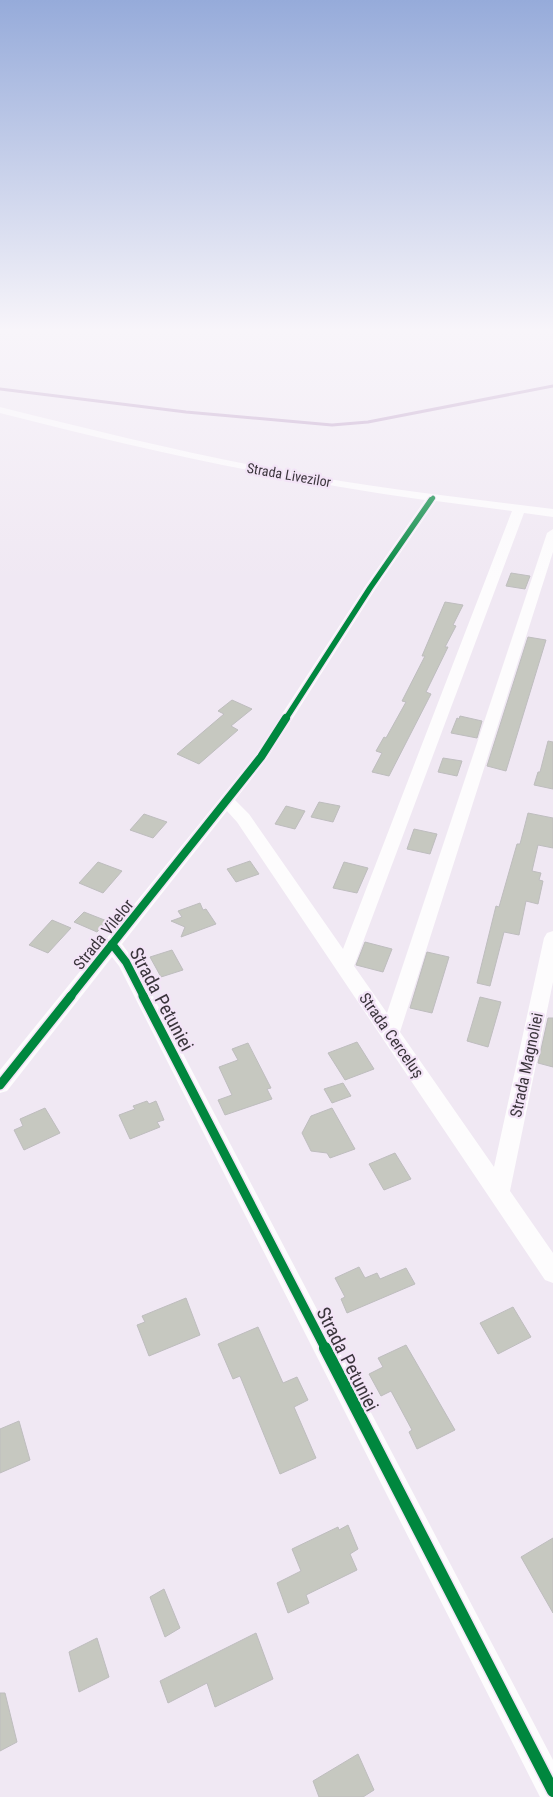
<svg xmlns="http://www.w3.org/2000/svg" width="553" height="1797" font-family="'Roboto Condensed',sans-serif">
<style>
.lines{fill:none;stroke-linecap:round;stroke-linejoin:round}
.stream{stroke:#bc9dc5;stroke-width:3}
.building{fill:#c6c8c0;stroke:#bebdbe}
.minor{fill:#fdfcfd;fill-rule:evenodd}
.cycleway-far4-casing{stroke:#f3e4f7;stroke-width:6}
.cycleway-far3-casing{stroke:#f3e4f7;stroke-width:8}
.cycleway-far2-casing{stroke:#f3e4f7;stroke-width:11}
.cycleway-far1-casing{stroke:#f3e4f7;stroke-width:12}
.cycleway-casing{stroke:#f3e4f7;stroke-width:15}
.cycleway-far4{stroke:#00873e;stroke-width:4.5}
.cycleway-far3{stroke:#00873e;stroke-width:5.5}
.cycleway-far2{stroke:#00873e;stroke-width:8}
.cycleway-far1{stroke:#00873e;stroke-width:9}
.cycleway{stroke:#00873e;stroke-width:12}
.labels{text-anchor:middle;stroke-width:4.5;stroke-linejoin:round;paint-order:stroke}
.far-street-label{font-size:14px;fill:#3b353c;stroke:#f3e4f7}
.street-label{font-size:16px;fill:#3b353c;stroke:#f3e4f7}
.near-street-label{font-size:19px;fill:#3b353c;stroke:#f3e4f7}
</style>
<rect width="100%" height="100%" fill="#f0e8f3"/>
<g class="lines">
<polyline class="stream" points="0,389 186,412 332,425 368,422 553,386"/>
</g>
<g class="building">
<polygon points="511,573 530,576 525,589 506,586"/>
<polygon points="445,602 463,605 453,625 456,626 445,647 448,647 426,692 431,694 389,776 372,772 382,753 376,751 384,737 386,738 406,702 402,701 425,656 422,656"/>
<polygon points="528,637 546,640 506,771 487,766"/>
<polygon points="232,700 252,709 231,726 238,730 199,764 177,754 224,714 218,711"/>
<polygon points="460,716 482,721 477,738 451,733 457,718 459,719"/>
<polygon points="548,741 553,742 553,789 534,785 538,772 540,772"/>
<polygon points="443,758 462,761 457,776 438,772"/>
<polygon points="319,802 340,806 333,822 311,817"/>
<polygon points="286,806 305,811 295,829 275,824"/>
<polygon points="528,813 553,818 553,848 538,845 532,871 541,873 539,880 543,881 538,904 526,901 519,935 504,932 490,986 477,983 496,906 499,907 517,844 520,844"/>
<polygon points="144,814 167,822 153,838 130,830"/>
<polygon points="414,829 437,834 430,854 407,849"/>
<polygon points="250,861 259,874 236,882 227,869"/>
<polygon points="98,862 122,871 103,893 79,883"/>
<polygon points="344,862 368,868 357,893 333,888"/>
<polygon points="200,903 203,910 206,909 216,924 181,937 185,927 171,921 182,917 178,911"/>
<polygon points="84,912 107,921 97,932 74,922"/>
<polygon points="52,920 71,928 48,953 29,945"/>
<polygon points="365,942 392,949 383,972 356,965"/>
<polygon points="172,950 183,970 161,977 150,957"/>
<polygon points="427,952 449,957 432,1013 410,1008"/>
<polygon points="480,997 501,1002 488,1047 467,1041"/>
<polygon points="548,1018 553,1018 553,1067 538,1063"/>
<polygon points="357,1042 374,1069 345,1080 328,1053"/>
<polygon points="248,1043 271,1088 267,1089 272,1099 225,1115 218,1100 232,1095 219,1067 238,1060 232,1049"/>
<polygon points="343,1083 351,1096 332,1103 324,1089"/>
<polygon points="147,1101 149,1104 156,1101 164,1120 157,1122 160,1127 130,1139 119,1115 135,1109 133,1106"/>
<polygon points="45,1108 60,1133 24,1150 14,1130 23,1126 20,1119"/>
<polygon points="332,1108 355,1149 330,1158 327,1153 311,1151 302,1133 311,1116"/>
<polygon points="395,1153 411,1179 384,1190 369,1164"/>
<polygon points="359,1267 365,1278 377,1273 380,1279 406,1268 415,1284 347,1313 341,1299 345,1297 335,1278"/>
<polygon points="186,1298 200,1335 149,1356 137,1325 145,1322 142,1316"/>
<polygon points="513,1307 531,1337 498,1354 480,1323"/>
<polygon points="258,1327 283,1383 297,1377 308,1400 294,1407 316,1458 280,1474 240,1376 233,1379 218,1344"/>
<polygon points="406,1345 455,1430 417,1449 409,1432 412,1430 391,1391 381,1396 369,1374 383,1367 378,1358"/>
<polygon points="19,1421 30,1460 0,1473 0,1429"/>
<polygon points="348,1525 358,1549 350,1554 357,1570 306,1595 309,1603 288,1613 277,1583 301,1571 292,1549 338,1527 339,1530"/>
<polygon points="553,1538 553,1613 521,1557"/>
<polygon points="164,1589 180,1628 165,1637 150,1597"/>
<polygon points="256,1633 273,1679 215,1707 207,1683 168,1703 160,1681"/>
<polygon points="97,1638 109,1677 79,1692 69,1652"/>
<polygon points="0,1693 5,1693 17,1742 0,1751"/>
<polygon points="358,1754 374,1790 363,1797 319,1797 313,1781"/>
</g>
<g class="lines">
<path class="minor" d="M0,407C95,431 191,454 287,472C375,488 464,498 553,509V517L524,513L354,966L387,1013L547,533L553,529V552L400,1032L494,1167L544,938L547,933L553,931V982L510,1191L553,1253V1283L545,1280L237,822L227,811L122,944L135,962L553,1760V1797H540L119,966L112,957L7,1091L0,1093V1070L256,754L364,588L425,500C281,480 140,449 0,413ZM436,501L512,511L343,949L249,814L235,800L266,760L376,588Z"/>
<defs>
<polyline id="cycleway-far4" points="430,501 433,498"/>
<polyline id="cycleway-far3" points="285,720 370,588 431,500"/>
<g id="cycleway-far2">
<polyline points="112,944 126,962 144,997"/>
<polyline points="70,997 261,757 286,718"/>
</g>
<g id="cycleway-far1">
<polyline points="143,996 326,1350"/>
<polyline points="0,1085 71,996"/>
</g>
<polyline id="cycleway" points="325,1348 553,1791"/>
</defs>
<use href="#cycleway-far4" class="cycleway-far4-casing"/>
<use href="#cycleway-far3" class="cycleway-far3-casing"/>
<use href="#cycleway-far2" class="cycleway-far2-casing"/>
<use href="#cycleway-far1" class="cycleway-far1-casing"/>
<use href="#cycleway" class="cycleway-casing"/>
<use href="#cycleway-far4" class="cycleway-far4"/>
<use href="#cycleway-far3" class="cycleway-far3"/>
<use href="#cycleway-far2" class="cycleway-far2"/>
<use href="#cycleway-far1" class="cycleway-far1"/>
<use href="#cycleway" class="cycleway"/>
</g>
<linearGradient id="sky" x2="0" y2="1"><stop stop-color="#96abda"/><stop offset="0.57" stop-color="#f8f5fa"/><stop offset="1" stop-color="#f8f5fa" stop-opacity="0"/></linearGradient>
<rect width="553" height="580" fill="url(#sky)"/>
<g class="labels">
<g class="far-street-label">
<text transform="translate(289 475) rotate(10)" y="5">Strada Livezilor</text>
</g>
<g class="street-label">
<text transform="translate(103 934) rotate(-51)" y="6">Strada Vilelor</text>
<text transform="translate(392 1035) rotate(55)" y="6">Strada Cerceluș</text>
<text transform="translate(526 1065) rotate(-78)" y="6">Strada Magnoliei</text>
</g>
<g class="near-street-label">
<text transform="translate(162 999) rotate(62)" y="7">Strada Petuniei</text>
<text transform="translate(348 1359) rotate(63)" y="7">Strada Petuniei</text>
</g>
</g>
</svg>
